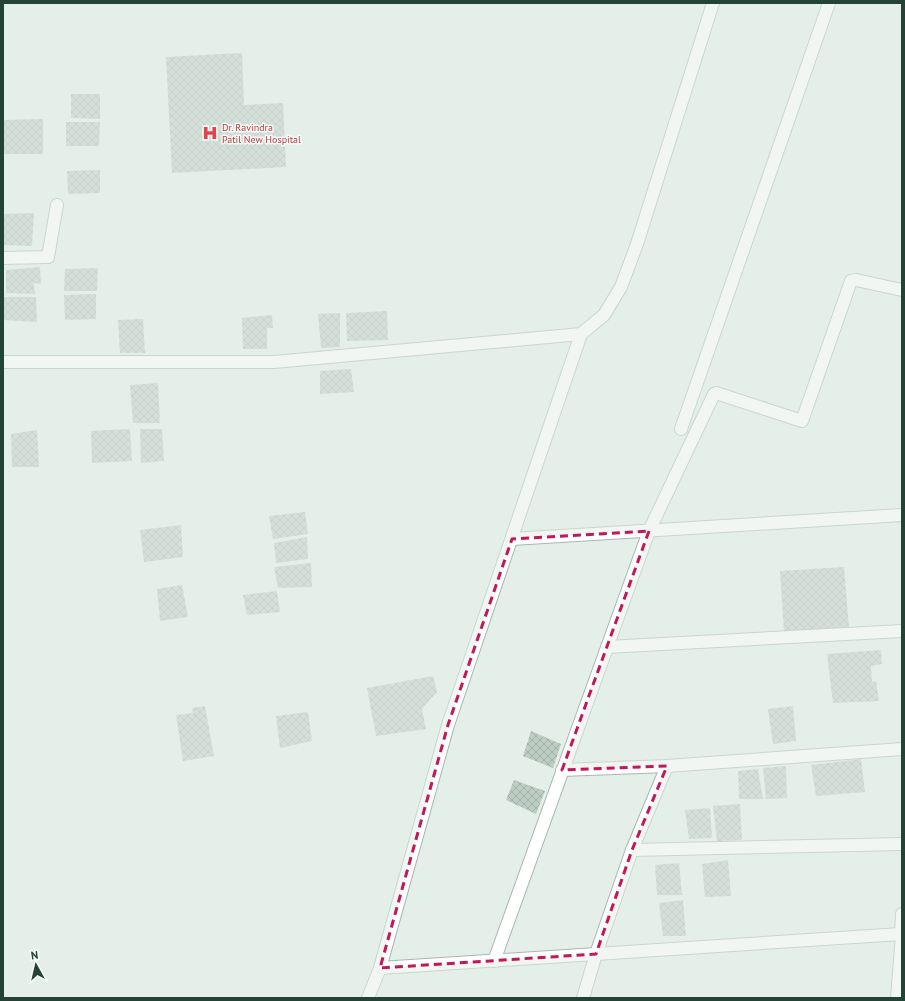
<svg xmlns="http://www.w3.org/2000/svg" width="905" height="1001" font-family="'PT Sans',sans-serif">
<style>
.building{fill:url(#building-cross-hatch)}
.lines{fill:none;stroke-linecap:round;stroke-linejoin:round}
.minor-casing{stroke:#a7b8af;stroke-width:14}
.minor{stroke:#fff;stroke-width:12}
.marked{fill:none;stroke:#c2185b;stroke-width:3;stroke-dasharray:8 5;stroke-linejoin:round}
.labels{text-anchor:middle;stroke-width:3;stroke-linejoin:round;paint-order:stroke}
.health-label{font-size:10px;fill:#be3a42;stroke:#f6fbf8;text-anchor:start}
</style>
<defs>
<pattern id="building-cross-hatch" width="8" height="8" patternUnits="userSpaceOnUse"><rect width="8" height="8" fill="#bdcdc4"/><path d="M0 0l8 8M0 8l8-8" fill="none" stroke="#a2b1a9"/></pattern>
</defs>
<rect width="100%" height="100%" fill="#e5efe9"/>
<g class="building">
<polygon points="242,53 244,105 283,103 286,167 172,173 166,57"/>
<polygon points="71,94 100,94 100,119 71,118"/>
<polygon points="43,119 43,154 3,154 3,120"/>
<polygon points="66,122 100,122 99,146 66,146"/>
<polygon points="100,170 100,193 68,194 67,171"/>
<polygon points="34,213 32,246 3,245 3,214"/>
<polygon points="40,267 41,284 34,283 35,294 6,293 6,270"/>
<polygon points="98,268 97,291 64,291 65,269"/>
<polygon points="96,294 96,319 65,320 64,295"/>
<polygon points="4,297 36,297 37,322 3,320"/>
<polygon points="387,311 388,340 347,341 346,313"/>
<polygon points="340,313 340,347 321,348 318,314"/>
<polygon points="272,315 273,328 267,328 267,349 243,349 242,318"/>
<polygon points="143,319 145,353 120,353 118,320"/>
<polygon points="351,369 354,392 320,394 320,371"/>
<polygon points="158,383 160,423 133,423 130,385"/>
<polygon points="130,429 132,461 92,463 91,431"/>
<polygon points="140,429 162,429 164,461 141,463"/>
<polygon points="37,430 39,467 12,467 11,434"/>
<polygon points="305,512 308,534 273,539 269,516"/>
<polygon points="181,525 183,557 144,562 140,530"/>
<polygon points="307,537 308,559 276,563 274,543"/>
<polygon points="311,563 312,587 278,588 274,567"/>
<polygon points="844,567 849,627 784,632 780,571"/>
<polygon points="182,585 188,617 160,621 157,589"/>
<polygon points="277,591 280,612 247,615 243,595"/>
<polygon points="881,650 882,664 871,666 872,682 876,681 879,701 833,703 827,654"/>
<polygon points="433,676 437,692 422,709 426,729 376,736 367,688"/>
<polygon points="205,706 214,756 183,761 176,715 193,713 192,708"/>
<polygon points="793,706 796,741 773,744 768,709"/>
<polygon points="308,712 312,741 280,748 276,716"/>
<polygon points="531,731 561,744 553,768 523,756"/>
<polygon points="861,759 865,792 816,796 811,765"/>
<polygon points="786,766 787,798 766,799 763,768"/>
<polygon points="758,769 763,799 739,799 738,771"/>
<polygon points="514,780 545,791 536,814 506,800"/>
<polygon points="740,804 742,840 717,841 713,806"/>
<polygon points="710,808 712,838 689,839 685,810"/>
<polygon points="728,860 731,896 705,897 702,864"/>
<polygon points="679,863 682,895 657,895 655,865"/>
<polygon points="683,900 686,936 663,936 659,903"/>
</g>
<g class="lines">
<defs>
<g id="minor">
<polyline points="713,3 637,244 621,287 604,315 581,334 448,725 380,968 901,934 902,914"/>
<polyline points="3,258 48,257 57,205"/>
<polyline points="3,362 274,362 581,334"/>
<polyline points="681,429 829,3"/>
<polyline points="512,539 902,515"/>
<polyline points="607,647 902,631"/>
<polyline points="562,770 667,766 902,749"/>
<polyline points="632,850 902,844"/>
<polyline points="494,961 649,531 714,394 716,393 802,421 851,281 856,280 902,290"/>
<polyline points="368,998 380,968"/>
<polyline points="583,998 596,954 632,850 667,766"/>
<polyline points="897,998 902,935"/>
</g>
</defs>
<use href="#minor" class="minor-casing"/>
<use href="#minor" class="minor"/>
</g>
<path d="M0 0H905V1001H0ZM649,531L562,770L667,766L632,850L596,954L380,968L448,725L512,539Z" fill="#e5efe9" fill-opacity=".55" fill-rule="evenodd"/>
<path class="marked" d="M649,531L562,770L667,766L632,850L596,954L380,968L448,725L512,539Z"/>
<defs>
<symbol id="hospital-bare" viewBox="-9 -9 18 18"><path d="M-5-5h3v3.5h4V-5h3V5h-3V1.5h-4V5h-3Z" fill="#e0444e" stroke="#f6fbf8" stroke-width="2.5" paint-order="stroke"/></symbol>
</defs>
<g fill-rule="evenodd">
<use href="#hospital-bare" x="199" y="122" width="22" height="22"/>
</g>
<g class="labels">
<g class="health-label">
<text x="222" y="131">Dr. Ravindra<tspan x="222" dy="12">Patil New Hospital</tspan></text>
</g>
</g>
<rect width="905" height="1001" fill="none" stroke="#224335" stroke-width="8"/>
<g transform="translate(36 965) rotate(352)" stroke="#f6fbf8" stroke-width="3" paint-order="stroke">
<path d="M0-3L7 15L0 10L-7 15Z" fill="#224335"/>
<text y="-6" font-size="11" font-weight="bold" text-anchor="middle" fill="#224335">N</text>
</g>
</svg>
